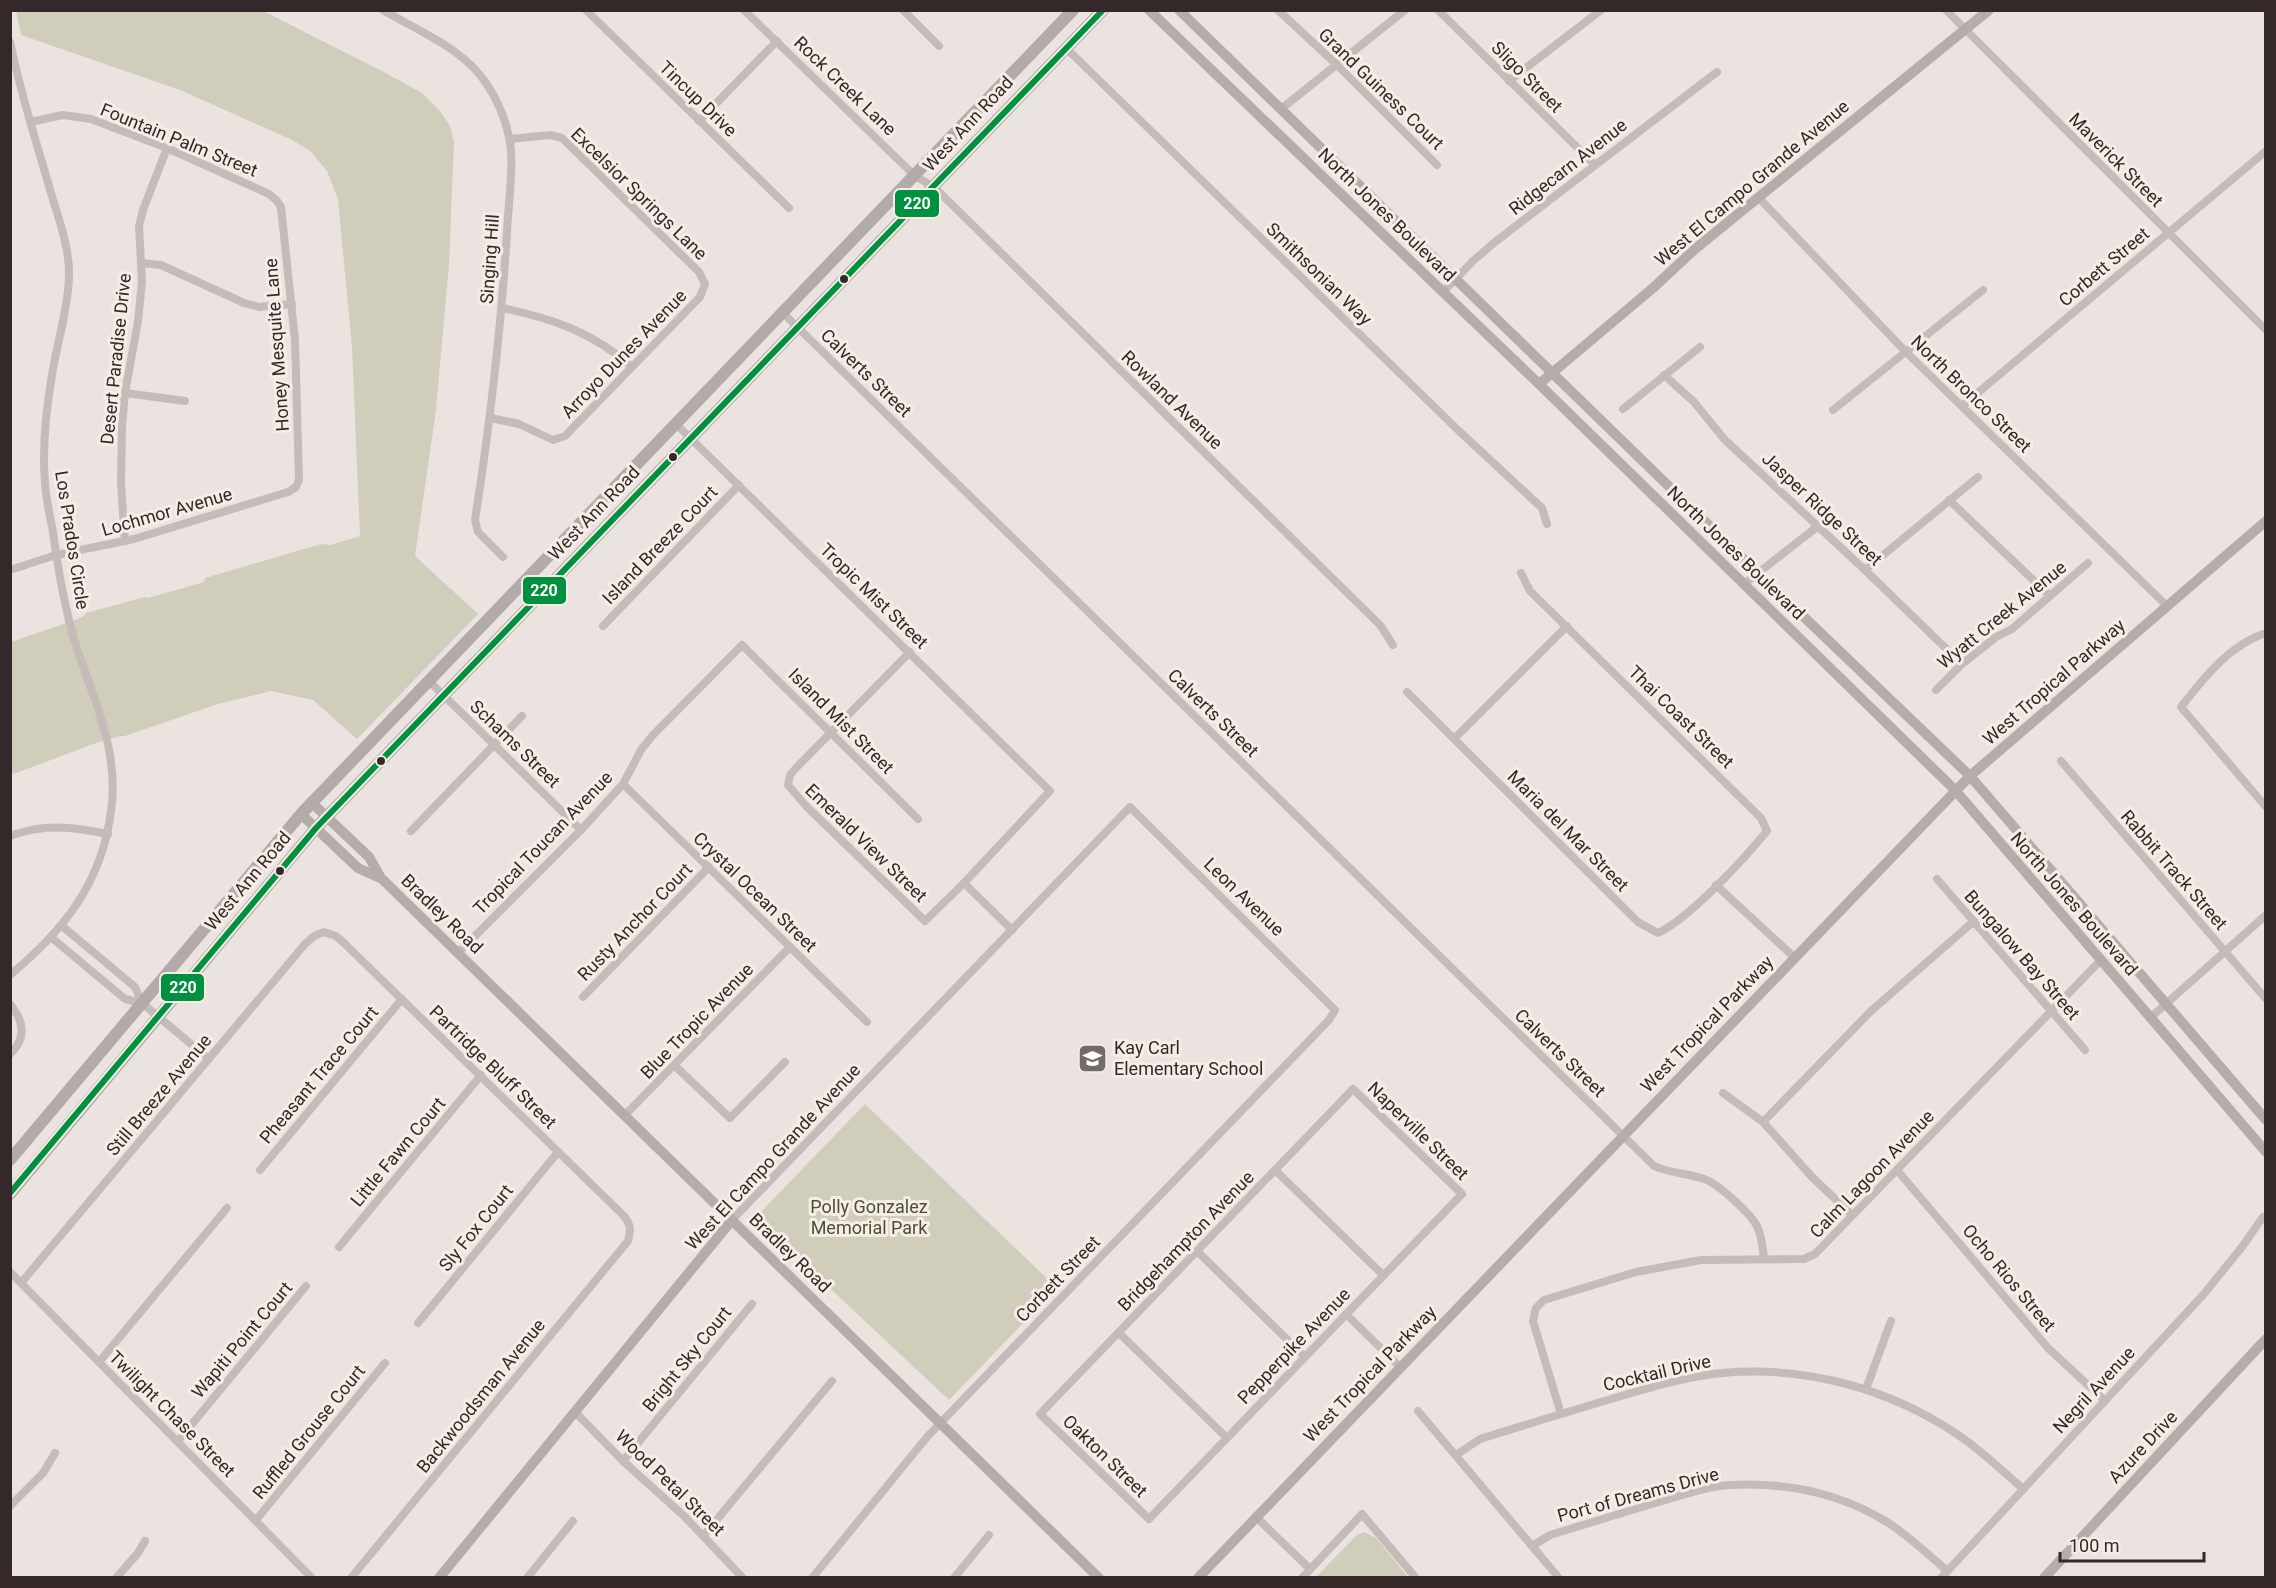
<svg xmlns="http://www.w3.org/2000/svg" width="2276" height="1588" font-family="Roboto,sans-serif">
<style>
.green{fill:#d0cebb}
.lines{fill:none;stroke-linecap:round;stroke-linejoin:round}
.street{stroke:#c4bcb9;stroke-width:8}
.secondary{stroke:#b5adaa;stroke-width:10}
.primary{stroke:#b3aba9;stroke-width:12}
.bus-1-casing{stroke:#f7ede8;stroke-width:10}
.bus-1{stroke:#009140;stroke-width:6}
.bus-dot{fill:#342928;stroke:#f7ede8;stroke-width:2}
.labels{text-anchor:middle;stroke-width:6;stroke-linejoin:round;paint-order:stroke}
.street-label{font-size:18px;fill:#342928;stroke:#f7ede8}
.poi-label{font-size:18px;fill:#342928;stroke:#f7ede8;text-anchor:start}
.park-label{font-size:18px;fill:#4b502e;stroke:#f7ede8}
.line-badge{stroke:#f7ede8;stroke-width:2}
.badge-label{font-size:16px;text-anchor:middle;font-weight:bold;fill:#fff}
</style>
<rect width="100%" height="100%" fill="#ebe3e0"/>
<g class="green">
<polygon points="16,11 263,11 382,71 422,93 440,111 450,126 454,142 449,264 436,410 415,556 478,614 357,739 313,700 271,691 218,704 125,736 120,736 96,743 11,775 11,642 83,617 86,613 145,597 148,598 204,582 205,578 321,544 331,545 360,536 352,347 338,199 327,171 310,151 292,140 180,90 21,35"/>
<polygon points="865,1104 1057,1288 949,1400 755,1218"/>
<polygon points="1364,1532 1376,1538 1408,1577 1316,1577 1357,1535"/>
</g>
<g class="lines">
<g class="street">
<path d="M383,10C418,31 463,48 486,83C497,99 505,118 509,137C515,162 508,205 507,232C501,329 490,424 475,520L478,532L503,557"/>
<polyline points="586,10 789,208"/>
<polyline points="744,10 915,176 934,187 1380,625 1393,645"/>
<polyline points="903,10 939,46"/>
<polyline points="1278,10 1336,64 1437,165"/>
<polyline points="1438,10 1595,165"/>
<polyline points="1946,10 2266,330"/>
<path d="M10,42C20,91 35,138 49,186C57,215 70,246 69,277C68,310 57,343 52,375C46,410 42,448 45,483C46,500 50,516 53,532C58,569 64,604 74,639C92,697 120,749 111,811C102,883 64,930 10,975"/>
<polyline points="1066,48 1459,431 1542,508 1547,524"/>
<polyline points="1509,81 1601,10"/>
<polyline points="1281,109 1405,10"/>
<polyline points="699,121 777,41"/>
<polyline points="1759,198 1905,351 2167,606"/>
<polyline points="141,263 161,265 244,303 259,307 292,304"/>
<polyline points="1443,292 1474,260 1495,242 1717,72"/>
<path d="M502,308C552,318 594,333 632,367"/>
<path d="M783,313L1654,1166C1671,1174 1692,1173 1709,1181C1722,1188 1750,1213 1757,1226C1762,1237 1763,1247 1764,1259"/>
<polyline points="1664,375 1694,402 1725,440 1865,570 1962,664"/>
<polyline points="125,393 185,401"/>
<polyline points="1962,406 2266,151"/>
<polyline points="1623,409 1700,347"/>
<polyline points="1833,410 1983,290"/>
<polyline points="491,418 519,424 553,440 565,436 700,297 705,284 699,272 562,138 550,135 510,139"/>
<polyline points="676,424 1050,791 964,883 925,921 806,806 788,785 790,775 796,768 910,652"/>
<polyline points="1949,500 2050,596"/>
<polyline points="125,541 121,484 122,426 125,393 138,321 142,282 139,226 143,210 167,148"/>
<polyline points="10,570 56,555 134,539 288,492 296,487 299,480 295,340 281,207 277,201 269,194 167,148 91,119 63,115 30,122"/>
<polyline points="1865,570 1978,477"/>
<polyline points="1744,584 1818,526"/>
<polyline points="603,626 739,485"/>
<path d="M2266,633C2230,644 2203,679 2181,707L2266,807"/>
<polyline points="428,680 581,830"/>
<polyline points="1936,690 1962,664 1996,637 2012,629 2088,563"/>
<path d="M1407,692L1638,922L1658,933C1690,918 1744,859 1767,831L1761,818L1530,591L1521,573"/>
<polyline points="1455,738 1567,626"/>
<polyline points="2061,761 2266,999"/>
<polyline points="623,784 867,1022"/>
<polyline points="411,831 522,716"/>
<path d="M10,836C44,823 73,827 108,834"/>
<polyline points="1937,879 2085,1050"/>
<polyline points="964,883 1012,930"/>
<polyline points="1716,885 1794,957"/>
<polyline points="62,926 135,987 142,1003"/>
<polyline points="52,938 125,999 142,1003 209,1059"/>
<polyline points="458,953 581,830 623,784 641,750 652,736 742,645 918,819"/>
<polyline points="583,997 709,867"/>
<path d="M10,1004C24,1021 27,1038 10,1054"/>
<polyline points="2150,1018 2266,915"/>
<polyline points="675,1066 730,1118 785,1062"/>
<polygon points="1353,1089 1462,1194 1149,1519 1040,1414"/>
<polyline points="1723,1093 1763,1122 1812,1177 1852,1215"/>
<polyline points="625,1115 790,947"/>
<polyline points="1763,1122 1871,1011 1974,921"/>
<polyline points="260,1170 402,999"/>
<polyline points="1275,1170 1383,1275"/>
<polyline points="1897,1170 2048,1348 2104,1400"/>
<polyline points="732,1220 1130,807 1335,1010 1329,1020 927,1437 812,1578"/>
<polyline points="339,1247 481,1075"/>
<polyline points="1197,1251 1305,1357"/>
<polyline points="10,1272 312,1578"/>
<path d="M21,1283L305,944L314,936L324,932L336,936L345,944L624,1216C631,1225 631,1230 628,1241L351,1578"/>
<polyline points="1346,1314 1400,1367"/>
<polyline points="418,1323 558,1152"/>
<polyline points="1119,1333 1227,1438"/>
<polyline points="99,1362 227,1208"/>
<polyline points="1866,1389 1891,1321"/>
<polyline points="1418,1411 1559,1578"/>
<polyline points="575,1412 623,1461 684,1516 743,1578"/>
<polyline points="1561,1414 1533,1321 1536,1308 1544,1300 1636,1272 1701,1260 1804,1259 1815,1254 2101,960"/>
<polyline points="178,1441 306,1286"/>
<path d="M1456,1455L1480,1439C1524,1425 1568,1412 1611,1399C1648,1388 1684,1377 1722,1373C1798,1366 1876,1385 1941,1424C1972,1442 1997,1466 2023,1489"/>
<polyline points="623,1461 752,1304"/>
<polyline points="10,1506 43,1473 55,1453"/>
<polyline points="1256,1517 1310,1569"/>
<polyline points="256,1520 385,1363"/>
<polyline points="704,1535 832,1381"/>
<path d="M1532,1546L1550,1535C1585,1524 1620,1514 1655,1503C1679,1496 1704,1487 1730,1485C1785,1482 1840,1493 1887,1522C1909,1536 1928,1554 1947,1571"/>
<polyline points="116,1578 138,1553 145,1541"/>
<polyline points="527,1578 573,1521"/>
<polyline points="954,1578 989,1535"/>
<polyline points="1302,1578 1362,1514 1416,1578"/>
<polyline points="1941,1578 2203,1295 2242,1247 2263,1217"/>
</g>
<g class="secondary">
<polyline points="1149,10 1539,384 1955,790 2266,1152"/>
<polyline points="1179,10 1758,573 1970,776 2266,1120"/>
<polyline points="1539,384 1653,288 1695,249 1989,10"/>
<polyline points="311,802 369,857 381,878 1099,1578"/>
<polyline points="301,814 358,868 380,878"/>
<polyline points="439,1578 732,1220"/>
<polyline points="1198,1578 1970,776 2266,521"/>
<polyline points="2044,1578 2266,1339"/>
</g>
<g class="primary">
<polyline points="10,1160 301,814 1073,10"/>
<polyline points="10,1194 316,828 1103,10"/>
</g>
<defs>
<polyline id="bus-1" points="10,1193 316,828 1103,10"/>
</defs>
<use href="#bus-1" class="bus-1-casing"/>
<use href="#bus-1" class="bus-1"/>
</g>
<defs>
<symbol id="school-square" viewBox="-11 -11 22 22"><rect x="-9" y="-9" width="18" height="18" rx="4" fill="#746a68" stroke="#f7ede8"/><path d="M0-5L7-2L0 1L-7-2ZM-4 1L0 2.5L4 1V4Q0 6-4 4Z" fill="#fff"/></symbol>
</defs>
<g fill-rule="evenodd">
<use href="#school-square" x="1076" y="1042" width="33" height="33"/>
</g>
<g class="bus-dot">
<circle cx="844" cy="279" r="5"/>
<circle cx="673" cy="457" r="5"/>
<circle cx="381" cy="761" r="5"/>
<circle cx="280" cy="871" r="5"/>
</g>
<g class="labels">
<g class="street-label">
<text transform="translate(1527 77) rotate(45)" y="6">Sligo Street</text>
<text transform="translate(845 86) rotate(44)" y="6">Rock Creek Lane</text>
<text transform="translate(1381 89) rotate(44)" y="6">Grand Guiness Court</text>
<text transform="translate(698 99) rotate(44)" y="6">Tincup Drive</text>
<text transform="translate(968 124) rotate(-47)" y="6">West Ann Road</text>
<text transform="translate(179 140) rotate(22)" y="6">Fountain Palm Street</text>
<text transform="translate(2116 160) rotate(45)" y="6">Maverick Street</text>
<text transform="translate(1568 167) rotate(-38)" y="6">Ridgecarn Avenue</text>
<text transform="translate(1752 183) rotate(-40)" y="6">West El Campo Grande Avenue</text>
<text transform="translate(639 194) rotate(44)" y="6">Excelsior Springs Lane</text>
<text transform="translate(1387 215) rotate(44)" y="6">North Jones Boulevard</text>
<text transform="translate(490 259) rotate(-86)" y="6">Singing Hill</text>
<text transform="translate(2104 267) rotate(-40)" y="6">Corbett Street</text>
<text transform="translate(1319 274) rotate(44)" y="6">Smithsonian Way</text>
<text transform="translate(277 345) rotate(-94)" y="6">Honey Mesquite Lane</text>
<text transform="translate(624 354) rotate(-46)" y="6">Arroyo Dunes Avenue</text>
<text transform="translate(116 359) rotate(-84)" y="6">Desert Paradise Drive</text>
<text transform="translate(866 373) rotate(44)" y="6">Calverts Street</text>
<text transform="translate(1971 394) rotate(44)" y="6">North Bronco Street</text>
<text transform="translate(1172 400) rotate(44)" y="6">Rowland Avenue</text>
<text transform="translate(1822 509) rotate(43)" y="6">Jasper Ridge Street</text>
<text transform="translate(167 512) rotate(-16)" y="6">Lochmor Avenue</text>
<text transform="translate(594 513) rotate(-46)" y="6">West Ann Road</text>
<text transform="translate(72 540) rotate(81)" y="6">Los Prados Circle</text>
<text transform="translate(660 545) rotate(-46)" y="6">Island Breeze Court</text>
<text transform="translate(1736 553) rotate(44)" y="6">North Jones Boulevard</text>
<text transform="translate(874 596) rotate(44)" y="6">Tropic Mist Street</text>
<text transform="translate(2002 615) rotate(-39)" y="6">Wyatt Creek Avenue</text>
<text transform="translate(2054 682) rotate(-41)" y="6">West Tropical Parkway</text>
<text transform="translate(1213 713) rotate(44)" y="6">Calverts Street</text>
<text transform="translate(1681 717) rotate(44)" y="6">Thai Coast Street</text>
<text transform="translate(841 721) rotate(45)" y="6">Island Mist Street</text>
<text transform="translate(515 744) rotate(44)" y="6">Schams Street</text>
<text transform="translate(1568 831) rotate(45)" y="6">Maria del Mar Street</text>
<text transform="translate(543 843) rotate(-46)" y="6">Tropical Toucan Avenue</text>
<text transform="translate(866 843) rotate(44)" y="6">Emerald View Street</text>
<text transform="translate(2174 870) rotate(49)" y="6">Rabbit Track Street</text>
<text transform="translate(248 881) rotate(-50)" y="6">West Ann Road</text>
<text transform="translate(755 892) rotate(44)" y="6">Crystal Ocean Street</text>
<text transform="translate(1244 897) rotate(44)" y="6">Leon Avenue</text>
<text transform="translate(2074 904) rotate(49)" y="6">North Jones Boulevard</text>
<text transform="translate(442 914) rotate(44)" y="6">Bradley Road</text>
<text transform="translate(635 922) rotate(-46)" y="6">Rusty Anchor Court</text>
<text transform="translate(2022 955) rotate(49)" y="6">Bungalow Bay Street</text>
<text transform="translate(697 1021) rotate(-46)" y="6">Blue Tropic Avenue</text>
<text transform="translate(1707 1024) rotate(-46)" y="6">West Tropical Parkway</text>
<text transform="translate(1560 1053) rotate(44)" y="6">Calverts Street</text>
<text transform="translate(493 1067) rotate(44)" y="6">Partridge Bluff Street</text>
<text transform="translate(319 1075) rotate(-50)" y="6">Pheasant Trace Court</text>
<text transform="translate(159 1095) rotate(-50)" y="6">Still Breeze Avenue</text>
<text transform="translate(1418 1131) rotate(44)" y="6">Naperville Street</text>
<text transform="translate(398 1152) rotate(-50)" y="6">Little Fawn Court</text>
<text transform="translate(773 1157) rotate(-47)" y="6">West El Campo Grande Avenue</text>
<text transform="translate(1872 1174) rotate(-46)" y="6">Calm Lagoon Avenue</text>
<text transform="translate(476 1228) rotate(-51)" y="6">Sly Fox Court</text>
<text transform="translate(1186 1241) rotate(-46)" y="6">Bridgehampton Avenue</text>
<text transform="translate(790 1253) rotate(44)" y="6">Bradley Road</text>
<text transform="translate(2009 1278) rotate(50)" y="6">Ocho Rios Street</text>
<text transform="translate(1058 1279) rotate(-46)" y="6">Corbett Street</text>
<text transform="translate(242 1340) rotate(-50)" y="6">Wapiti Point Court</text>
<text transform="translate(1294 1346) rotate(-46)" y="6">Pepperpike Avenue</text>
<text transform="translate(687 1359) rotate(-51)" y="6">Bright Sky Court</text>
<text transform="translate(1657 1373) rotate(-13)" y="6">Cocktail Drive</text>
<text transform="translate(1370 1374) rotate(-46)" y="6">West Tropical Parkway</text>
<text transform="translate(2094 1390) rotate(-47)" y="6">Negril Avenue</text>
<text transform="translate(481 1396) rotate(-51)" y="6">Backwoodsman Avenue</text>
<text transform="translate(172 1414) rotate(45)" y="6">Twilight Chase Street</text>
<text transform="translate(309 1432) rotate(-51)" y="6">Ruffled Grouse Court</text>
<text transform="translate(2143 1447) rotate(-47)" y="6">Azure Drive</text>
<text transform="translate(1105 1456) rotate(44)" y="6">Oakton Street</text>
<text transform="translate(670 1483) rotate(44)" y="6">Wood Petal Street</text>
<text transform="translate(1638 1495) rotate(-15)" y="6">Port of Dreams Drive</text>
</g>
<g class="poi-label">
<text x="1114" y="1054">Kay Carl<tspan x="1114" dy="21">Elementary School</tspan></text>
</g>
<g class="park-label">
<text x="869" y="1213">Polly Gonzalez<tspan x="869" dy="21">Memorial Park</tspan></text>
</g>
</g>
<g class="line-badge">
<rect x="894" y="189" width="46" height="29" rx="6" fill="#009140"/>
<rect x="522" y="576" width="45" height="29" rx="6" fill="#009140"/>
<rect x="160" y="973" width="45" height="29" rx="6" fill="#009140"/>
</g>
<g class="badge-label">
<text x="917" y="209">220</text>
<text x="544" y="596">220</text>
<text x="183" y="993">220</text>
</g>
<rect width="2276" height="1588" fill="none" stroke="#342928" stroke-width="24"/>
<path d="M2060 1552v9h144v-9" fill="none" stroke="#342928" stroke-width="3"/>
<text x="2069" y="1552" font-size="18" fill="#342928" stroke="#f7ede8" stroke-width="4.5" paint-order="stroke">100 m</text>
</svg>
